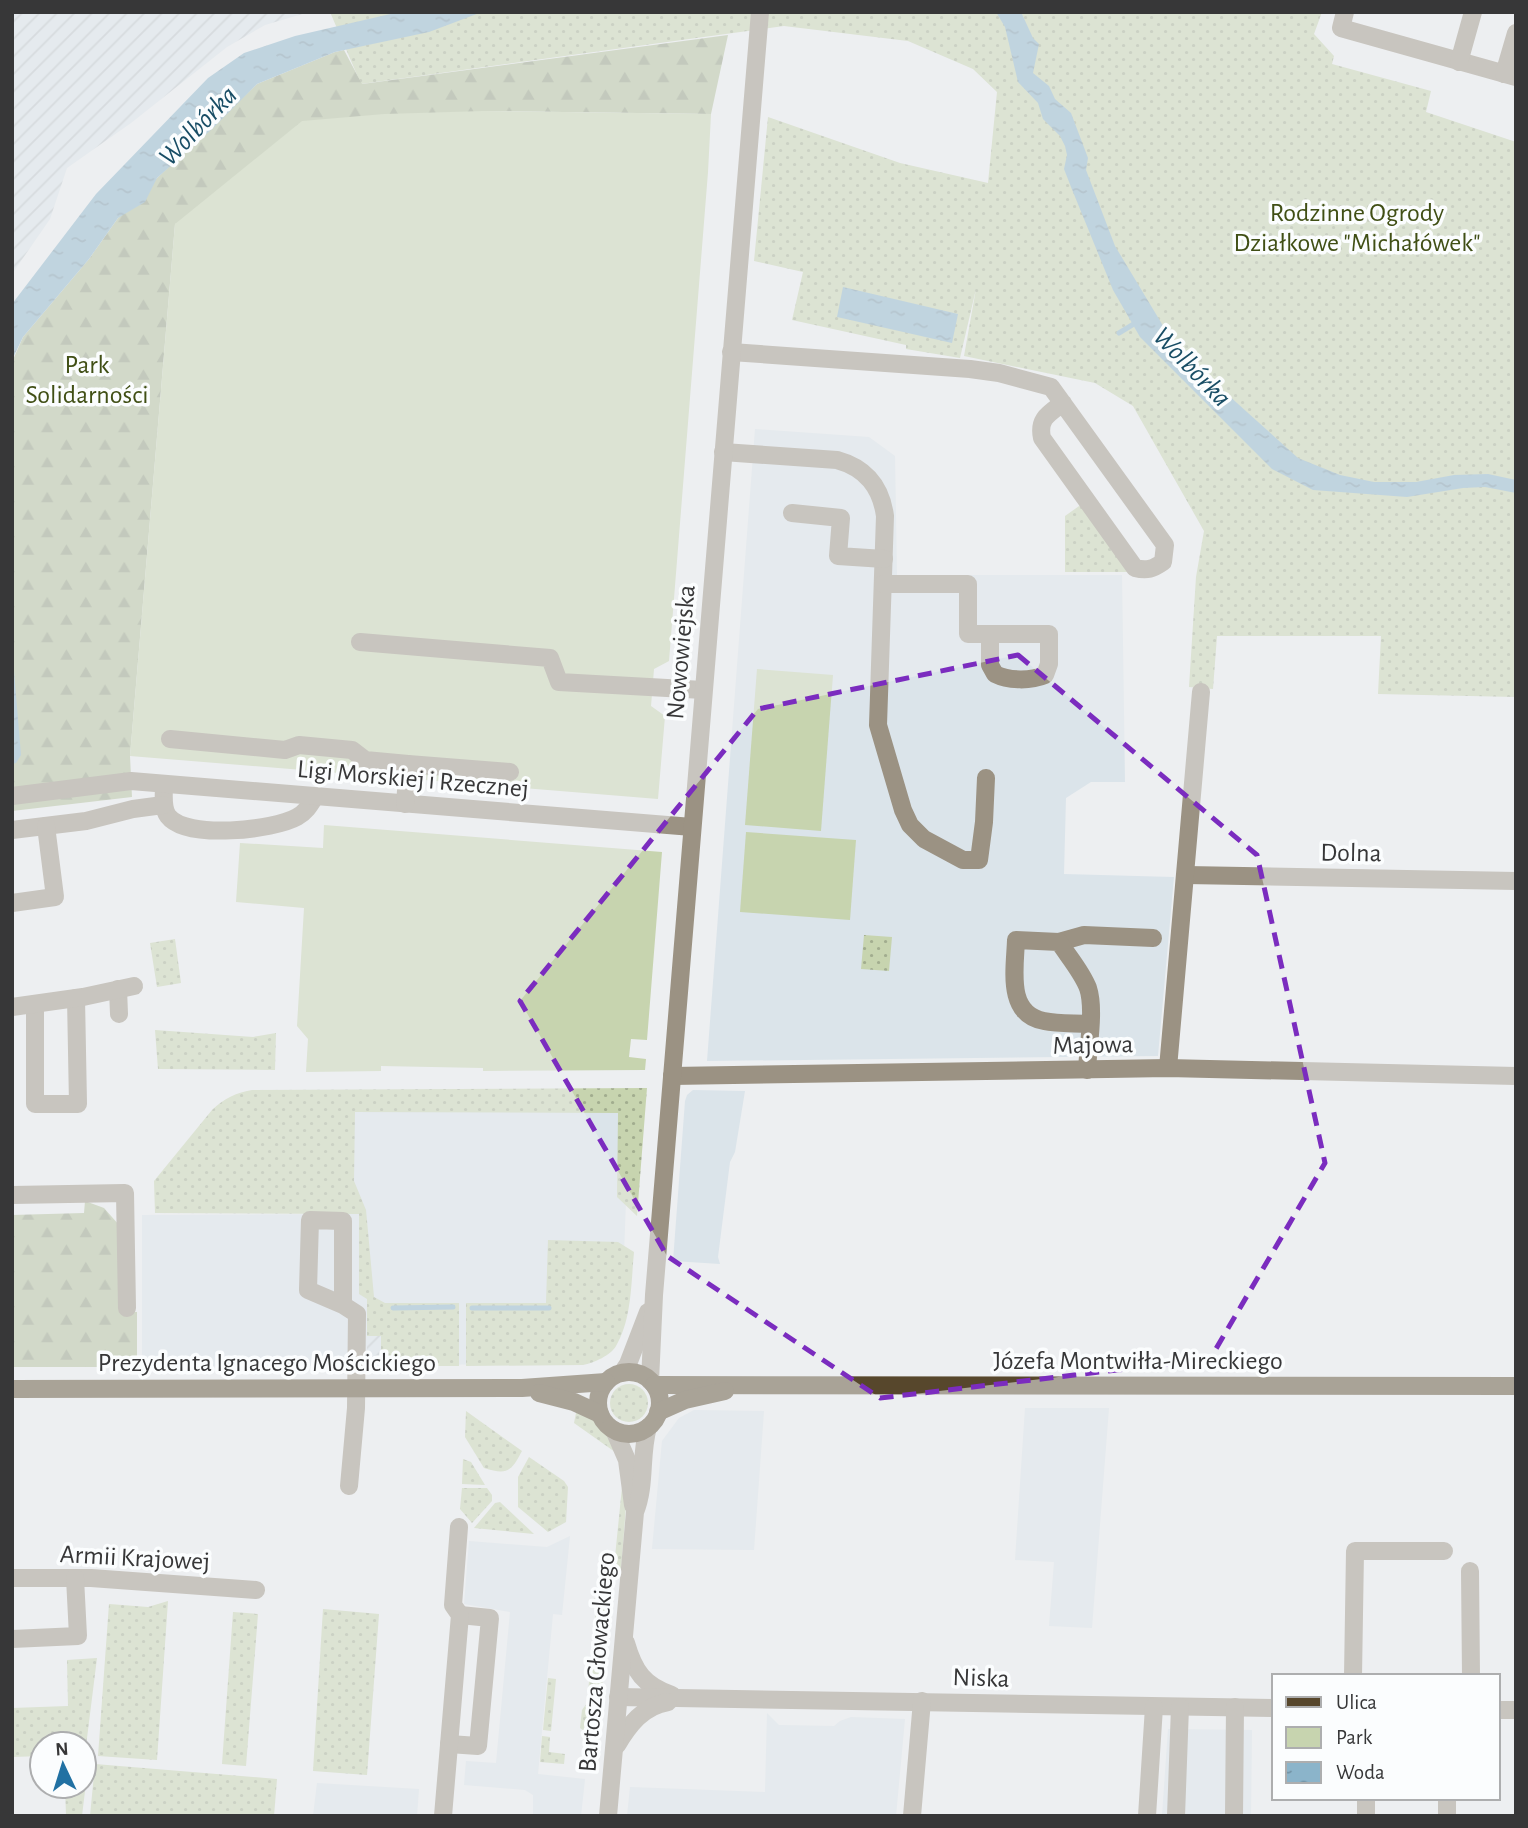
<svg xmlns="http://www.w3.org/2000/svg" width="1528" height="1828" font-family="'Alegreya Sans',sans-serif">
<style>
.built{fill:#dbe4ea}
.industrial{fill:url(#industrial-furrows)}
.green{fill:url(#green-dots)}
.forest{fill:url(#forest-firs)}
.pitch{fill:#c7d4af}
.water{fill:url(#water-ripples)}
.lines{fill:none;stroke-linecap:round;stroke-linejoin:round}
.stream{stroke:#8bb4ca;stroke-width:5}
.minor{stroke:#9b9283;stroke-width:18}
.major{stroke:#57472c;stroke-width:18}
.marked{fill:none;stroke:#7b2cbf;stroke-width:5;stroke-dasharray:14 9;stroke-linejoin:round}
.labels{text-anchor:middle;stroke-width:7;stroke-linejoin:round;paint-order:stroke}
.park-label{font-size:26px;fill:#404f15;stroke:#fbfdfe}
.street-label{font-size:26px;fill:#373738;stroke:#fbfdfe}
.water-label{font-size:28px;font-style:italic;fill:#184d65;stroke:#fbfdfe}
</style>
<defs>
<pattern id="industrial-furrows" width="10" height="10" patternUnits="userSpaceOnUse" patternTransform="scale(1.75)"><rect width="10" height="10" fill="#dbe4ea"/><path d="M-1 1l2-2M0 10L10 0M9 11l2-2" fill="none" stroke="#bdc4c9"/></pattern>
<pattern id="green-dots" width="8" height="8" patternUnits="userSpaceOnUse" patternTransform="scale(1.75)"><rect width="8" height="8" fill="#c7d4af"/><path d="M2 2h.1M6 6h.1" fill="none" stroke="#a2ad8f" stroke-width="1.8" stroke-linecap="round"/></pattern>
<pattern id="forest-firs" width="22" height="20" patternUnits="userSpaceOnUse" patternTransform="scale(1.75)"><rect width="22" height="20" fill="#b1bf99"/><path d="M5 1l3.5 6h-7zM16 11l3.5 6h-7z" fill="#919c7e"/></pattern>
<pattern id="water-ripples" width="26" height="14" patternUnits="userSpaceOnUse" patternTransform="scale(1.75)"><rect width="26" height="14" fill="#8bb4ca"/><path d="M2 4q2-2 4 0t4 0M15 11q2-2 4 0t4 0" fill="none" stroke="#7293a5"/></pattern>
</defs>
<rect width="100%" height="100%" fill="#edeff1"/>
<g class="built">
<polygon points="755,429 869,437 895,456 897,575 1122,575 1125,782 1091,782 1066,798 1064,874 1174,877 1158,1056 707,1061"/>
<polygon points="693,1090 745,1091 735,1152 730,1162 718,1257 720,1264 673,1261 685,1101 687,1095"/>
<polygon points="630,1095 622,1306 584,1364 382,1365 382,1335 368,1301 367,1366 262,1366 259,1363 243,1363 241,1366 142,1367 142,1215 359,1214 360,1295 366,1212 225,1106"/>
<polygon points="1025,1408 1109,1408 1092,1628 1049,1626 1054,1562 1015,1560"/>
<polygon points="694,1410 764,1411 754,1550 652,1549 662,1441 679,1418"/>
<polygon points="570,1536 562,1615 553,1614 538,1774 585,1779 581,1816 533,1816 533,1795 525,1790 464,1785 466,1761 496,1763 510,1612 464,1604 469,1541 547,1547"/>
<polygon points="767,1713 779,1725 834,1726 840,1721 851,1717 905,1719 896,1816 627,1816 630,1787 765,1792"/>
<polygon points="1168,1729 1252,1730 1251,1816 1162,1816"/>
<polygon points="317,1783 419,1789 417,1816 313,1816"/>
</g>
<g class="industrial">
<polygon points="12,12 309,12 265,25 227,47 131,123 67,168 50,219 12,274"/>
<rect x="367" y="1336" width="14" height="30"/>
</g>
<g class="green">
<polygon points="330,12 1322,12 1314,34 1334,56 1332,64 1431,91 1426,112 1516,142 1516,697 1378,694 1381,636 1217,636 1213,689 1189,687 1196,577 1204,531 1133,406 1095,383 964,356 976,289 960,358 906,349 906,345 792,320 803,272 754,261 768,117 900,163 988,183 997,92 973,69 908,41 784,26 361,84"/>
<polygon points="1082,504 1130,572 1065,572 1065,516"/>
<polygon points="864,935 892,937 889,971 861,969"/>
<polygon points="175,939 181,983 157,987 150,943"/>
<polygon points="155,1030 253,1037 276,1033 275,1070 158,1069"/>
<path d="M647,1088L637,1216L617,1197L618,1113L355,1112L354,1181L366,1210L374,1297L385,1303H459V1366H381V1336H367V1299L359,1294V1214L155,1213L154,1181L212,1110C225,1098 235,1093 252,1090Z"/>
<path d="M548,1240L618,1242L634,1252C631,1282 632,1319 616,1346C611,1355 594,1363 583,1365L466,1366V1303H546Z"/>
<circle cx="629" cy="1403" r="19"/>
<path d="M577,1408C596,1419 608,1432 615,1452L574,1423Z"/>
<path d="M466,1411L522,1451C511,1472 507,1475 484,1468L465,1437Z"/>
<polygon points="529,1457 564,1481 568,1487 566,1522 548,1532 518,1507 518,1477"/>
<polygon points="463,1459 471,1462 485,1485 462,1484"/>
<polygon points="623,1477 626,1506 621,1571 613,1577"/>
<polygon points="462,1488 487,1488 492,1495 492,1501 472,1523 460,1509"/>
<polygon points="500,1502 534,1534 474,1528 495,1503"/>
<polygon points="596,1597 610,1609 597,1736 590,1735 580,1728 582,1710 587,1703 596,1607 592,1601"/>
<polygon points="168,1601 157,1760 98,1756 109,1604 148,1607"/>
<polygon points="323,1609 379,1614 367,1775 313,1771"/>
<polygon points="233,1612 258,1614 246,1766 222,1764"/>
<polygon points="97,1658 85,1754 84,1744 42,1744 42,1756 12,1757 12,1708 68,1706 67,1660"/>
<polygon points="548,1678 556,1679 551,1731 543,1730"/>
<polygon points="542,1736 550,1737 549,1752 565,1754 564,1764 540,1762"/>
<polygon points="95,1764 277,1779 274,1816 90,1816"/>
<polygon points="84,1766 88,1766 82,1816 40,1816 66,1815 65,1786 84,1786"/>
</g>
<g class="forest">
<polygon points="728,35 711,114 483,111 175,224 130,756 132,797 12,811 12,362 23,337 89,259 118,218 157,178 257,84 335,52 344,50 362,84"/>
<polygon points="85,1201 104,1208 119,1225 121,1311 137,1312 137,1367 12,1367 12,1215 84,1213"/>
</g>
<g class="pitch">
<polygon points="483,111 711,114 708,172 669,661 654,669 651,706 665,716 658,799 130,756 175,224 302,121 384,114"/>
<polygon points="757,669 833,675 821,831 745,825"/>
<polygon points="324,825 662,852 647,1040 631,1039 629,1057 646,1059 645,1070 483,1071 483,1068 381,1066 381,1071 306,1072 308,1039 297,1026 304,908 236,902 240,843 323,848"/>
<polygon points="746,832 856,840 850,920 740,912"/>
</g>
<g class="water">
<polygon points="399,12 482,12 429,32 335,52 257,84 212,129 157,178 145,202 118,218 89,259 23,337 12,360 12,304 96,194 208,78 244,53 295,36"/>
<polygon points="996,12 1021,12 1033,38 1039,44 1033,73 1049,86 1055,99 1071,113 1088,158 1086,170 1115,246 1177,349 1298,458 1340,475 1374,482 1416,482 1454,475 1488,474 1516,480 1516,493 1485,487 1463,488 1407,497 1313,490 1272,469 1140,337 1113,290 1071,187 1064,169 1067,155 1065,146 1060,136 1043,119 1038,103 1018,82 1005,27"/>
<polygon points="843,287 958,314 952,343 837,317"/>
<polygon points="12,647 21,755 16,763 12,764"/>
</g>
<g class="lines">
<g class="stream">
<polyline points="1119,333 1137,322"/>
<polyline points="393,1308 453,1307"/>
<polyline points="472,1308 549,1308"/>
</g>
<g class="minor">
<polyline points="1345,12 1341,28 1516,77"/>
<polyline points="1459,62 1473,12"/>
<polyline points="1504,74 1516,33"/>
<path d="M731,352L970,369L999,373L1051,387L1165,545L1163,562C1153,569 1147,571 1135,568L1042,438C1038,419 1048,414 1063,403"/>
<path d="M723,452L837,460C866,468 881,487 885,516L878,725L903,810L910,825L924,839L963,860H979L984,822L986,778"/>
<polyline points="792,513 841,518 838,556 884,559"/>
<path d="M883,584H968V634H1049V664L1045,675C1031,681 1009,681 995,674L990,665V634"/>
<polyline points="360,642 550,658 559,682 703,690"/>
<polyline points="170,739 285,750 299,745 352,750 365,760 408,764"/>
<path d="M164,785C164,795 162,808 168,816C186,840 274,830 297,817C306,812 310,805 315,797"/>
<polyline points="12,796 131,781 692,827"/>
<polyline points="405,804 408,764 510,772"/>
<polyline points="12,830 86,821 133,809 163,805"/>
<polyline points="1186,875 1516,881"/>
<polyline points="12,903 55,897 46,826"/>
<polyline points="1059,942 1084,935 1153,938"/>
<polyline points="118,989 119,1014"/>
<polyline points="35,1004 35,1104 78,1104 76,998"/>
<polyline points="12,1007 83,997 134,986"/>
<polyline points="1168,1068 1201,692"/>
<path d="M1087,1070C1088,1047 1095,1009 1088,988C1082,972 1068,956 1059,942L1016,940C1015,969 1006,1014 1044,1021C1058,1024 1074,1023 1089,1024"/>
<polyline points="672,1076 1168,1068 1516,1076"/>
<polyline points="12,1195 125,1193 127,1308"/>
<polyline points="343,1305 308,1290 310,1220 343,1221 343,1305 357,1314 356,1408 349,1486"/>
<polyline points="622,1373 628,1364 648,1312"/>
<polyline points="650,1381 654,1295 760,12"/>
<polyline points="614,1430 627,1460 633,1505"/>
<polyline points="1470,1571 1471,1676"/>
<polyline points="12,1578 91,1578 256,1590"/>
<polyline points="12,1639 78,1636 75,1578"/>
<path d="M626,1643C634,1671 644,1686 672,1695"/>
<polyline points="1353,1676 1355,1551 1444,1551"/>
<polyline points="618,1697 1274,1708"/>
<polyline points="1498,1710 1516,1710"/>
<polyline points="449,1744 478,1746 490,1618 460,1615"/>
<path d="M617,1745C629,1725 643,1706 668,1702"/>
<polyline points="443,1816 460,1615 453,1605 459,1527"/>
<path d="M608,1816L635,1512C646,1485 640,1455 648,1427"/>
<polyline points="912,1816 922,1701"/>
<polyline points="1147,1816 1154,1707"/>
<polyline points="1176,1816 1180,1707"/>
<polyline points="1234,1816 1235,1707"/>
<polyline points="1366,1816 1366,1798"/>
<polyline points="1447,1816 1447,1798"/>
</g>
<g class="major">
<circle cx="629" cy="1403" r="31"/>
<polyline points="654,1385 1516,1386"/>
<polyline points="12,1389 522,1388 606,1382"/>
<polyline points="539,1393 574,1402 600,1414"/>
<polyline points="658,1412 685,1400 725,1391"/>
</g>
</g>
<path d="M0 0H1528V1828H0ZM1018,655L1257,855L1325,1163L1210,1359L880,1398L667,1256L520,1001L758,709Z" fill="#edeff1" fill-opacity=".55" fill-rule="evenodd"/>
<path class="marked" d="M1018,655L1257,855L1325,1163L1210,1359L880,1398L667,1256L520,1001L758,709Z"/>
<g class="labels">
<g class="park-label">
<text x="1357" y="221">Rodzinne Ogrody<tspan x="1357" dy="30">Działkowe "Michałówek"</tspan></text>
<text x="87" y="373">Park<tspan x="87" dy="30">Solidarności</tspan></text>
</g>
<g class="street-label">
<text transform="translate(680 652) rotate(-85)" y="9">Nowowiejska</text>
<text transform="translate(413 778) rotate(5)" y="9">Ligi Morskiej i Rzecznej</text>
<text transform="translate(1351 852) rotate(1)" y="9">Dolna</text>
<text transform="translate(1093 1044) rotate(-1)" y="9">Majowa</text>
<text x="1138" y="1369">Józefa Montwiłła-Mireckiego</text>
<text x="267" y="1371">Prezydenta Ignacego Mościckiego</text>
<text transform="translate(135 1557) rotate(3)" y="9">Armii Krajowej</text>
<text transform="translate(596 1662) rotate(-85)" y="9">Bartosza Głowackiego</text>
<text transform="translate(981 1677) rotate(2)" y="9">Niska</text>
</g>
<g class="water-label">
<text transform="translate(197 125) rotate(-46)" y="10">Wolbórka</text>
<text transform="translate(1193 366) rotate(46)" y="10">Wolbórka</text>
</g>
</g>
<rect width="1528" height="1828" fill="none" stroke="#373738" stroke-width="28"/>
<rect x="1272" y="1674" width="228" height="126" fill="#fbfdfe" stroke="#adaeaf" stroke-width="2"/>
<rect x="1286" y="1697" width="35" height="10" fill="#57472c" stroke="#adaeaf" stroke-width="2"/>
<text x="1336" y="1709" font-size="21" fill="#373738">Ulica</text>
<rect x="1286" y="1727" width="35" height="21" fill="#c7d4af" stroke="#adaeaf" stroke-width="2"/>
<text x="1336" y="1744" font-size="21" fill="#373738">Park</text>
<rect x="1286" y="1762" width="35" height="21" fill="url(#water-ripples)" stroke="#adaeaf" stroke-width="2"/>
<text x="1336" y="1779" font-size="21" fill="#373738">Woda</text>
<g transform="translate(63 1765) rotate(356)"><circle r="33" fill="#fbfdfe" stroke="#adaeaf" stroke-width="2"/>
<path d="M0-5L12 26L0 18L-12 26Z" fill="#2171a3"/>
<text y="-10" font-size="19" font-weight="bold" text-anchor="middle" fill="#373738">N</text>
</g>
</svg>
